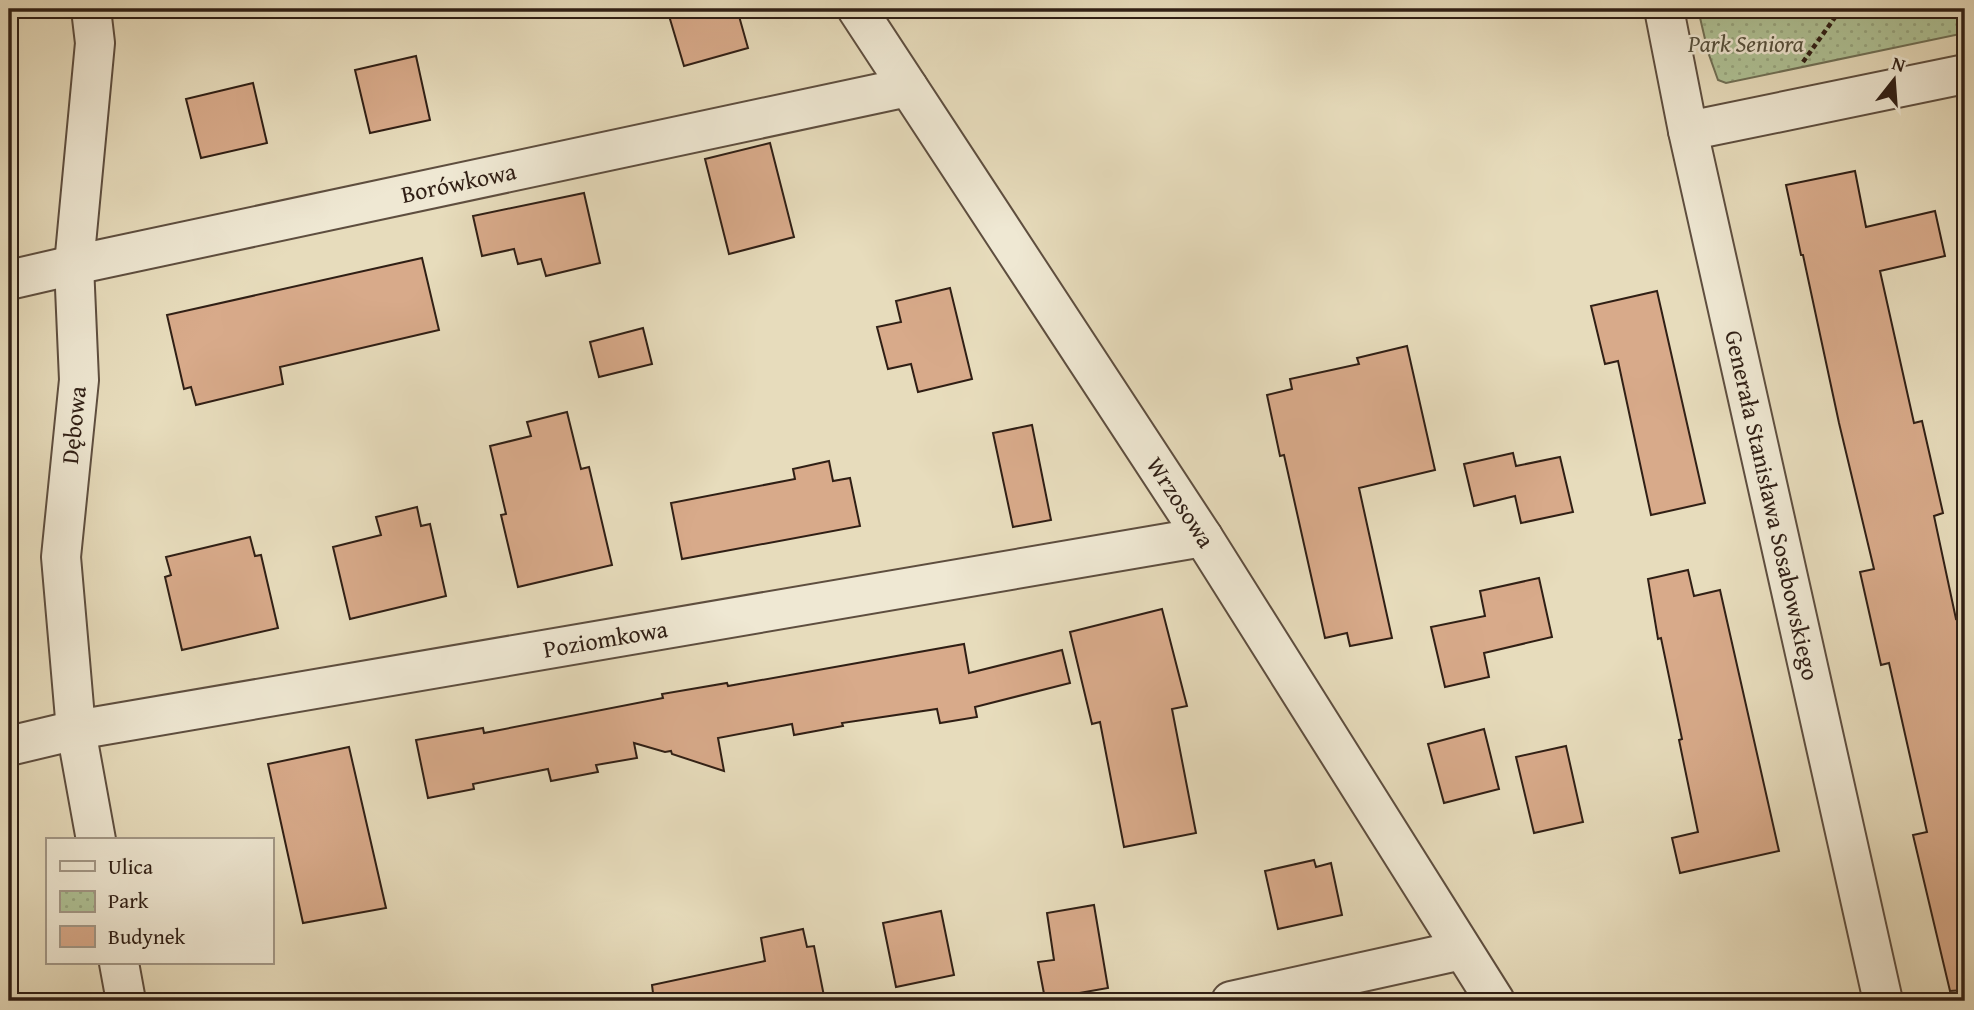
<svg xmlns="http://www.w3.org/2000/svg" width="1974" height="1010" font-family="'Gentium Book Plus',serif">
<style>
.park{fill:url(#park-dots);stroke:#707056;stroke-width:2}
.building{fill:#d8aa8a;stroke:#301f15;stroke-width:2}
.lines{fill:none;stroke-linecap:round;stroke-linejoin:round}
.minor-casing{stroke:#5e4e3f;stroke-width:42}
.path{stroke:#301f15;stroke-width:4.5;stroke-dasharray:5 3.5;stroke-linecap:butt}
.minor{stroke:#efe8d3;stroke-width:38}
.labels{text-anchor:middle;stroke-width:5;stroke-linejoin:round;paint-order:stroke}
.park-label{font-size:24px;font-style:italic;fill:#56503c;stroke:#efe8d3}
.street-label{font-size:24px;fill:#301f15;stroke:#efe8d3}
</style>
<defs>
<pattern id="park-dots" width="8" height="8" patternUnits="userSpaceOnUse" patternTransform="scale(1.75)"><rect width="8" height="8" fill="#afc296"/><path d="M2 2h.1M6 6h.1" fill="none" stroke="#97a680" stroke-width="1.8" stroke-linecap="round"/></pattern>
</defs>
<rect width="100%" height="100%" fill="#e7dcbc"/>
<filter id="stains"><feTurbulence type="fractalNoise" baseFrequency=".00286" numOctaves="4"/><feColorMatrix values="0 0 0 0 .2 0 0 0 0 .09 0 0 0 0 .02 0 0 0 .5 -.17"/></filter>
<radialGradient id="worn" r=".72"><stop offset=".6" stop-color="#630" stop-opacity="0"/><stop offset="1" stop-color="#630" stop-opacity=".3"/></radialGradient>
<polygon class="park" points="1698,9 1965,9 1965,33 1726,83 1718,80 1708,52"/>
<g class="building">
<polygon points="667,9 737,9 748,48 684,66"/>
<polygon points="416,56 430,120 370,133 355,70"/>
<polygon points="253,83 267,143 201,158 186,99"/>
<polygon points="770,143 794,237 729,254 705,159"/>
<polygon points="1855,171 1866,227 1935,211 1945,256 1880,271 1914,423 1922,421 1943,513 1934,516 1956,619 1961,618 1965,637 1965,990 1950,991 1913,835 1927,832 1889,663 1881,665 1860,572 1874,569 1839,423 1803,255 1801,255 1786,185"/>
<polygon points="584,193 600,263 546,276 541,259 518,264 514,249 482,256 473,216"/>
<polygon points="422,258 439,330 280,367 283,384 196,405 191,387 184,389 167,315"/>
<polygon points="950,288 972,379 918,392 911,364 888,369 877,327 901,322 896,301"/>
<polygon points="1657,291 1705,503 1651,515 1618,361 1605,364 1591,306"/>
<polygon points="643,328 652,364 599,377 590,342"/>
<polygon points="1407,346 1435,470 1359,488 1392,638 1350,646 1347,633 1325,638 1284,455 1280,456 1267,395 1292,389 1290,379 1359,364 1357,358"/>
<polygon points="567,412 581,469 589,467 612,565 518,587 501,515 506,514 490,446 531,436 527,422"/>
<polygon points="1032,425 1051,520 1013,527 993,433"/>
<polygon points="1513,453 1516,466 1560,457 1573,512 1521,523 1515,496 1474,506 1464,464"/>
<polygon points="829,461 833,481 850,478 860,526 682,559 671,503 795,479 793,469"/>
<polygon points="417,507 421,526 430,524 446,596 350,619 333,547 381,535 376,517"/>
<polygon points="250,537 255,556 261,555 278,628 182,650 165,577 171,575 166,557"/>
<polygon points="1688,570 1694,596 1720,590 1779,851 1680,873 1672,838 1698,832 1679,740 1682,739 1661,638 1658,639 1648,579"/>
<polygon points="1539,578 1552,637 1484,653 1489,677 1445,687 1431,627 1485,616 1480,591"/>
<polygon points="1162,609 1187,706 1172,709 1196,833 1124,847 1100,722 1092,724 1070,632"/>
<polygon points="964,644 969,673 1062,650 1070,683 975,707 977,717 940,723 937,709 842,723 843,726 794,735 792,724 718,738 724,771 672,754 671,751 665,752 634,743 637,758 596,765 598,772 551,781 548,769 473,784 474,789 428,798 416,740 483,728 484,733 663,698 662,694 727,683 728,686"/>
<polygon points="1484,729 1499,789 1444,803 1428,744"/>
<polygon points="1566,746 1583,822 1534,833 1516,757"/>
<polygon points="349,747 386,908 303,923 268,764"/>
<polygon points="1314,860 1316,867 1331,863 1342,915 1278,929 1265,871"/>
<polygon points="1094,905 1108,988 1045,999 1038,962 1054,960 1047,913"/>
<polygon points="941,911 954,975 896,987 883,923"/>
<polygon points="803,929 807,947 814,946 825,1001 654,1001 652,985 765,961 761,938"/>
</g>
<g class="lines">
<defs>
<g id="minor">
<polyline points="91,9 95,43 74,265 79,380 61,557 76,730 96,840"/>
<path id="s1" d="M857,9L1203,537L1495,1001"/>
<path id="s2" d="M1664,9L1688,131L1883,1001"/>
<polyline points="1688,131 1965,74"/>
<path id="s3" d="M9,280L74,265L908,87"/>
<path id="s4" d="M9,746L76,730L1203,537"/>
<polyline points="119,963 126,1001"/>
<polyline points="1231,1001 1462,950"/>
</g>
</defs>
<use href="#minor" class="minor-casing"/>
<polyline class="path" points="1803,62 1841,9"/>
<use href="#minor" class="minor"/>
</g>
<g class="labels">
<g class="park-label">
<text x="1746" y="52">Park Seniora</text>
</g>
<g class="street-label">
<text dy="8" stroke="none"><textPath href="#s3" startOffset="460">Borówkowa</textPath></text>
<text transform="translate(74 425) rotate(-84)" y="8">Dębowa</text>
<text dy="8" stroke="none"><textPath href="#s1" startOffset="590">Wrzosowa</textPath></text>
<text dy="8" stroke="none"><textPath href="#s2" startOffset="508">Generała Stanisława Sosabowskiego</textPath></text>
<text dy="8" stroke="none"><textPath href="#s4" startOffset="606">Poziomkowa</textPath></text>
</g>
</g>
<rect width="1974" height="1010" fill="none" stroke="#e7dcbc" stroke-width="35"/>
<rect x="10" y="10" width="1953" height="989" fill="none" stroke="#301f15" stroke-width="3.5"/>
<rect x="18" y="18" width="1939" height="975" fill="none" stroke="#301f15" stroke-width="2"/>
<rect x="46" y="838" width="228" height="126" fill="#efe8d3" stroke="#a39887" stroke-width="2"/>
<rect x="60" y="861" width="35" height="10" fill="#efe8d3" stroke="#a39887" stroke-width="2"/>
<text x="108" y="874" font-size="21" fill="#301f15">Ulica</text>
<rect x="60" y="891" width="35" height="21" fill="url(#park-dots)" stroke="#a39887" stroke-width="2"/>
<text x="108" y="908" font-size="21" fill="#301f15">Park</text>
<rect x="60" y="926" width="35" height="21" fill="#d8aa8a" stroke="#a39887" stroke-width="2"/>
<text x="108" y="944" font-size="21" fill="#301f15">Budynek</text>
<g transform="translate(1894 80) rotate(17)" stroke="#efe8d3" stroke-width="5" paint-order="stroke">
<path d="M0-5L12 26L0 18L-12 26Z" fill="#301f15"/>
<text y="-10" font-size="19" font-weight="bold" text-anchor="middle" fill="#301f15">N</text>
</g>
<rect width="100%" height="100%" filter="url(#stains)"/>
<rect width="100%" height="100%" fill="url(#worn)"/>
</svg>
